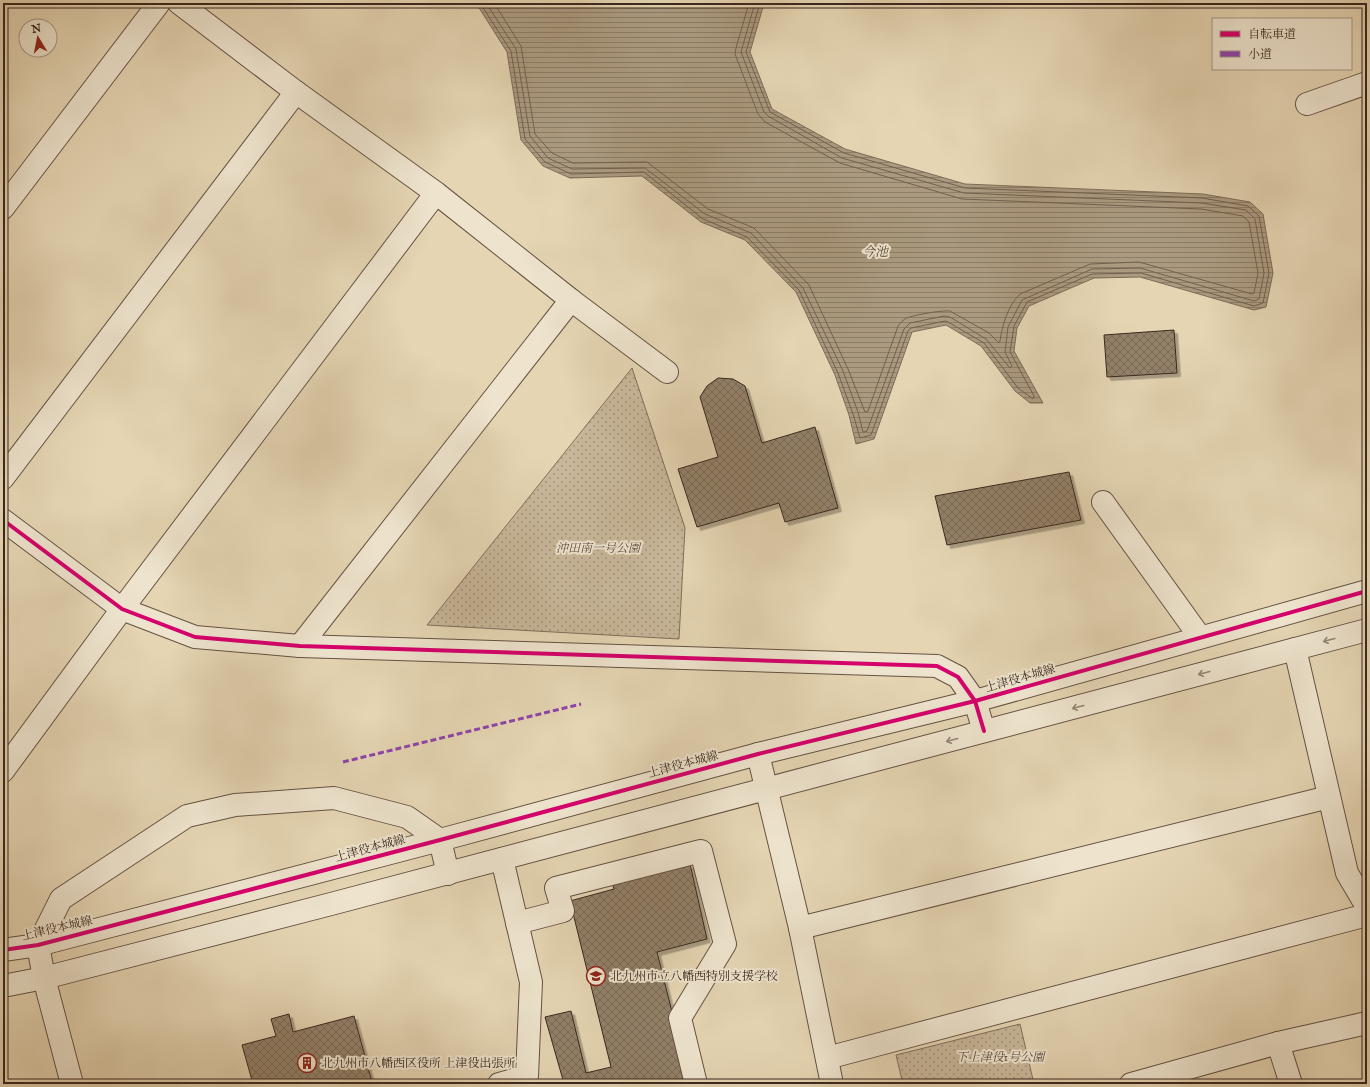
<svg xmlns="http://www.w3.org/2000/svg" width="1370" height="1087" font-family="'IM FELL English','Noto Serif JP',serif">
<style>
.park{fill:url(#park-dots);stroke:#816f5c}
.water{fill:url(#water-rules);stroke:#7e6c59}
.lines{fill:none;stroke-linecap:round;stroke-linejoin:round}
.shore{stroke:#72604f;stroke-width:1}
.building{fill:url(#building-cross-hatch);stroke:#3a271e;filter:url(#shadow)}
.minor-casing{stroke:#655243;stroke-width:24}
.minor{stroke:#eee4ce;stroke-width:22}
.quiet{stroke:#8e44ad;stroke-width:3;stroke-dasharray:6 3;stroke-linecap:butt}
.cycleway-casing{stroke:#eee4ce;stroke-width:6}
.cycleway{stroke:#d6006c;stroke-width:4}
.oneway{stroke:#948676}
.labels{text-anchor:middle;stroke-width:4;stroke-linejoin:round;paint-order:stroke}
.park-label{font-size:12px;font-style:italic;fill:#5e4b3d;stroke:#eee4ce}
.street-label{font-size:12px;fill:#3a271e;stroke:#eee4ce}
.poi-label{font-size:12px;fill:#3a271e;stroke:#eee4ce;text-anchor:start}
.water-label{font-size:13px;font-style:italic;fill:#5c4a3b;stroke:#eee4ce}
</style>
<defs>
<pattern id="park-dots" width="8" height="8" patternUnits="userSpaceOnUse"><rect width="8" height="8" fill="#c8b79a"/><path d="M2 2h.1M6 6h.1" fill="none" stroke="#a3957d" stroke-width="1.8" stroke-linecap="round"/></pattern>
<pattern id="water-rules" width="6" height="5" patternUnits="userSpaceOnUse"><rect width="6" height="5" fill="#ab9a80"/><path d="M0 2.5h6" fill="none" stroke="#8c7e68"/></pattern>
<pattern id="building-cross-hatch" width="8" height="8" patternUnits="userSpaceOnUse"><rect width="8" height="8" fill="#93816b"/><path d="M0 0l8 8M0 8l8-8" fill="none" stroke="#796a57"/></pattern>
<filter id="shadow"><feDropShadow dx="3.5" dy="3.5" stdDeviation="0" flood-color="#0004"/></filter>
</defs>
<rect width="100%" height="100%" fill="#e5d5b3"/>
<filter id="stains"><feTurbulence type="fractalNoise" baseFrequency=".005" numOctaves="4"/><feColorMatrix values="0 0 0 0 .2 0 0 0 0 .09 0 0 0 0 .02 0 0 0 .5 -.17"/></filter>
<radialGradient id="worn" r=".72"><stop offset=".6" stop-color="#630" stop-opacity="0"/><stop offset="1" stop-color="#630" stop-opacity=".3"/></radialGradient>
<g class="park">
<polygon points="632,368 685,528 679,639 427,625"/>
<polygon points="1020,1024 1034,1084 903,1084 896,1055"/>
</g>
<polygon class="water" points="476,3 771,3 763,7 750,52 772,109 845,149 965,184 1203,194 1250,202 1263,214 1273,273 1266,307 1254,310 1140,277 1094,278 1029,306 1017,328 1014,351 1043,403 1030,403 1015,391 981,346 946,325 912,332 874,439 856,444 849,415 835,375 796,292 745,240 701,222 642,176 570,178 543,166 521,140 507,52"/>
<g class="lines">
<g class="shore">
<polyline points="480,3 511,51 525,139 545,162 571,174 644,172 703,219 747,237 799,290 838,373 853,414 860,438 871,435 908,331 911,328 945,321 948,322 984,343 1018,388 1033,399 1034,396 1010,352 1014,326 1027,302 1092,274 1141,273 1254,306 1263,303 1269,273 1259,216 1248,206 1202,198 965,188 844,153 770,112 746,52 759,6 762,3"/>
<polyline points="486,3 516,49 530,136 548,158 572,169 645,168 705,214 751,233 803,288 843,371 858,412 863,432 867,431 904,329 910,323 944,316 950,317 986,339 1010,368 1012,366 1005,352 1008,327 1022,300 1092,269 1140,268 1254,301 1259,299 1264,273 1255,219 1246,210 1202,203 964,193 842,158 768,116 764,112 741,52 755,3"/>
<path d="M494,3L521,46L535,134L552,153L573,163L647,162L708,209L754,228L809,285L848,369L865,412L868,411L898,326C900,323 902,321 905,319C911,315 943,310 950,311L989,333L999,343L1000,341C1002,326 1008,305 1020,294L1090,264L1139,262L1252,294L1254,293L1258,273L1249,222L1243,216L1201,209L962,199L840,163L765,122L758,114L735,54L736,48L749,3"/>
</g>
</g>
<g class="building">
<polygon points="1174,330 1177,373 1107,377 1104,335"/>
<polygon points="718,378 733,379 745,386 762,443 815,427 838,508 785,522 779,503 697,527 678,469 718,457 700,397 707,386"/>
<polygon points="1069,472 1081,520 947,545 935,496"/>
<polygon points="690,864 707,939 657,952 690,1084 546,1084 563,1080 545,1017 571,1011 586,1073 611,1067 570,901 614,889 612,883"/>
<polygon points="289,1014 293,1032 354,1016 372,1082 363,1084 253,1084 242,1045 276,1036 271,1019"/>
</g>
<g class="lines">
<defs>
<g id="minor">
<polyline points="179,3 296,92 436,193 571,300 667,372"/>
<polyline points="1307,104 1367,83"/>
<polyline points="3,208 159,3"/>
<polyline points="3,478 296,92"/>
<polyline points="1103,502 1200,637"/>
<polyline points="3,520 122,609 195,637 300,646 937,666 958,677 975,701 984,731"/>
<polyline points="300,646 571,300"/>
<polyline points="1295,649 1347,873 1367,907"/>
<polyline points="758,754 800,928 832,1084"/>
<polyline points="3,771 122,609 436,193"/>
<polyline points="517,923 563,911 556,888 701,851 725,944 680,1018 696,1084"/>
<polyline points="800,928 1329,797"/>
<polyline points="3,950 38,945 440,840 758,754 975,701 1367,591"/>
<polyline points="3,986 44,978 331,904 1367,630"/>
<polyline points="1278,1043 1291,1084"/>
<polyline points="827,1058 1367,915"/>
<polyline points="72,1084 44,978 38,945 61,899 187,816 235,805 334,798 407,817 440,840 448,874"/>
<polyline points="499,1084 527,1076 531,982 502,859"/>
<polyline points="1131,1084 1278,1043 1367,1023"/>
</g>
</defs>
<use href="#minor" class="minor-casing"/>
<use href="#minor" class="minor"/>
<polyline class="quiet" points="343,762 581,704"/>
<defs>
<g id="cycleway">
<polyline points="3,520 122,609 195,637 300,646 937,666 958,677 975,701 984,731"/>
<polyline points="3,950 38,945 440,840 758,754 975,701 1367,591"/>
</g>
</defs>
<use href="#cycleway" class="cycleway-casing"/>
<use href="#cycleway" class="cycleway"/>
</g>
<defs><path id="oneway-shaft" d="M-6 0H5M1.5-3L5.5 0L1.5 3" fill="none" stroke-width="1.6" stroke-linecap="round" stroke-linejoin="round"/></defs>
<g class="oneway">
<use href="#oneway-shaft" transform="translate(1329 640) rotate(165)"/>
<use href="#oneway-shaft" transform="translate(1204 673) rotate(165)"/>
<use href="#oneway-shaft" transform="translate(1078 707) rotate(165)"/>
<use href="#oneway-shaft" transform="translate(952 740) rotate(165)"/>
</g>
<defs>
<symbol id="school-ring" viewBox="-11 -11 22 22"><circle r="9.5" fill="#eee4ce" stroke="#8f2418" stroke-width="1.5"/><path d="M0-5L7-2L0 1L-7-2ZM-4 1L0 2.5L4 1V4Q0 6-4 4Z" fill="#8f2418"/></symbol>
<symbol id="building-ring" viewBox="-11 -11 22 22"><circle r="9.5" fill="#eee4ce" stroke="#8f2418" stroke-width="1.5"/><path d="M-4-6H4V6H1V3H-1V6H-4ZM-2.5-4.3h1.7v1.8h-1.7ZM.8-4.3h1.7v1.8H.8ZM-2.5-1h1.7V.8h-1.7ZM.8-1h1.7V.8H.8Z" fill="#8f2418"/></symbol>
</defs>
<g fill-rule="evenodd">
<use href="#school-ring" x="585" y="965" width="22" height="22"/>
<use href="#building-ring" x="296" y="1052" width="22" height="22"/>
</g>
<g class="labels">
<g class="park-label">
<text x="598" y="552">沖田南一号公園</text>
<text x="1000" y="1061">下上津役1号公園</text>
</g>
<g class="street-label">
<text transform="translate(1020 678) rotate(-16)" y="4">上津役本城線</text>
<text transform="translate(683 764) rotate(-15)" y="4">上津役本城線</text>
<text transform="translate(370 848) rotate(-15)" y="4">上津役本城線</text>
<text transform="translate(57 928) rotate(-13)" y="4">上津役本城線</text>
</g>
<g class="poi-label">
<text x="610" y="980">北九州市立八幡西特別支援学校</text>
<text x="321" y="1067">北九州市八幡西区役所 上津役出張所</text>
</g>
<g class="water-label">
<text x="875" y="256">今池</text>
</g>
</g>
<rect width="1370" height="1087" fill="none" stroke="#e5d5b3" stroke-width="16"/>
<rect x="4" y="4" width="1362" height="1079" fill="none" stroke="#3a271e" stroke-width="2"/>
<rect x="8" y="8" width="1354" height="1071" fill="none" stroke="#3a271e"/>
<rect x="1212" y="18" width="140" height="52" fill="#eee4ce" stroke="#a69888"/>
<rect x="1220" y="31" width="20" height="6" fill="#d6006c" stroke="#a69888"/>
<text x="1248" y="38" font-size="12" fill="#3a271e">自転車道</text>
<rect x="1220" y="51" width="20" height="6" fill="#8e44ad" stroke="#a69888"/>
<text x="1248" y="58" font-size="12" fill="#3a271e">小道</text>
<g transform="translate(38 38) rotate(350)"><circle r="19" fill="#eee4ce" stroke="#a69888"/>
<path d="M0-3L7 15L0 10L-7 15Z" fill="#8f2418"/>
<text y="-6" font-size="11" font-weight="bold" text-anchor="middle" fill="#3a271e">N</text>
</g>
<rect width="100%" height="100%" filter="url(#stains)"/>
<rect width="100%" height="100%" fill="url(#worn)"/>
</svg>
